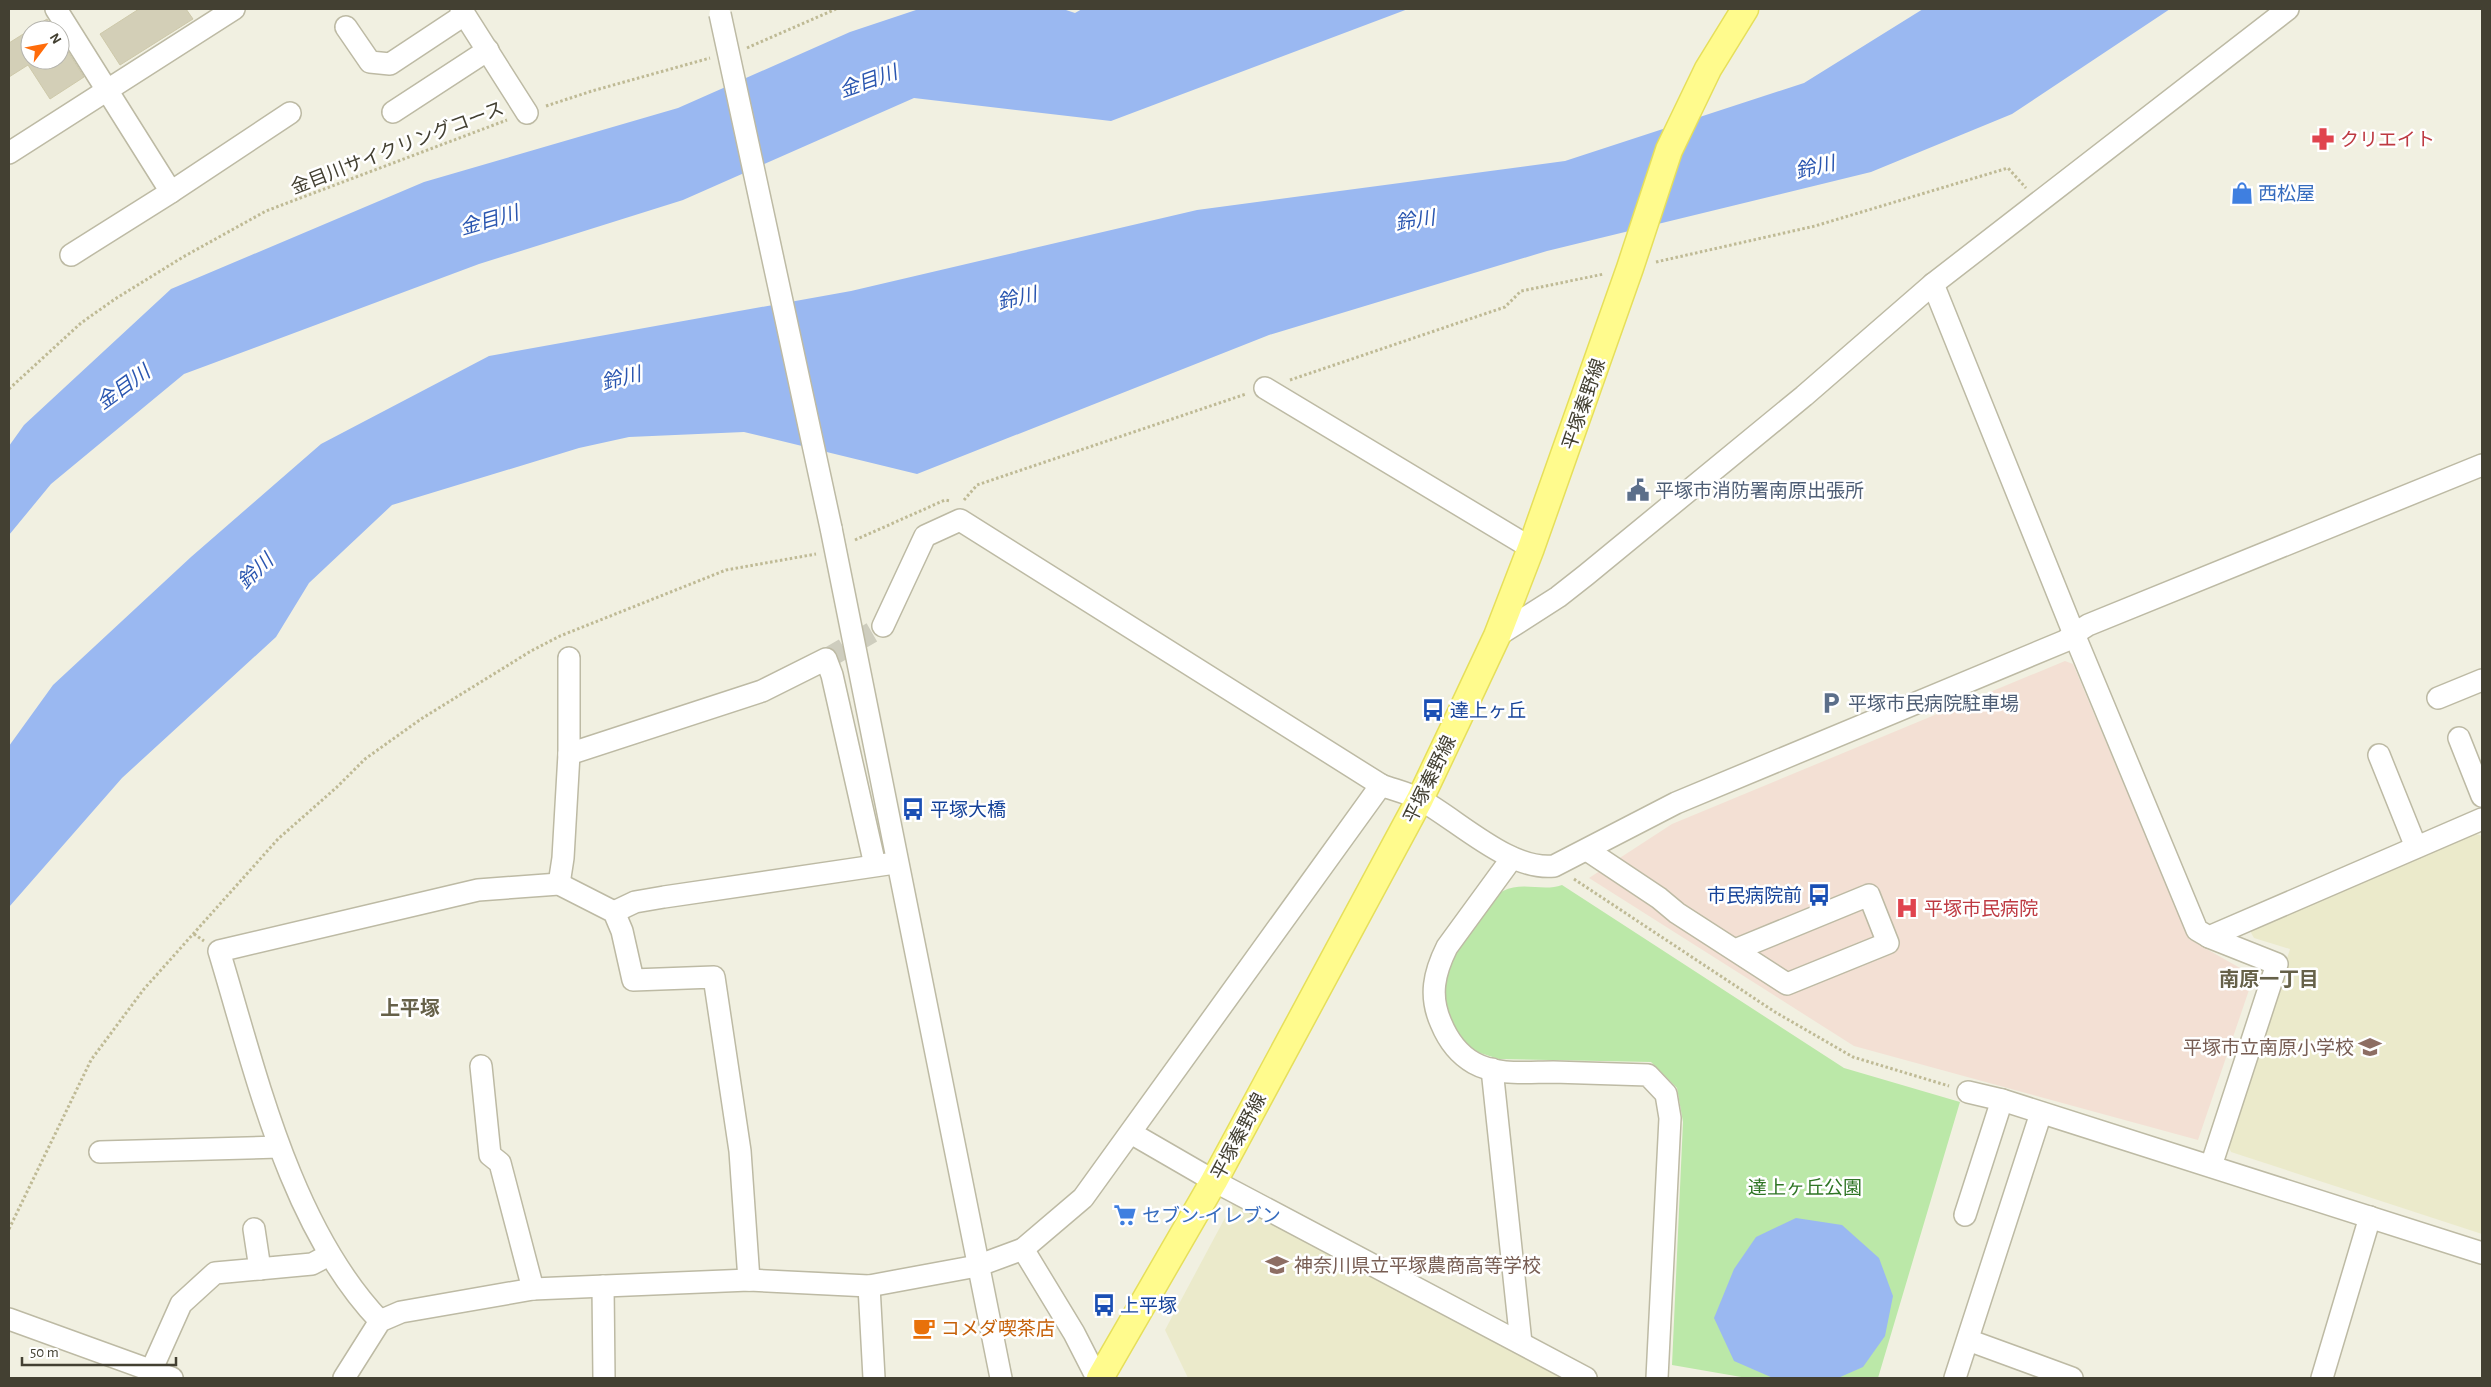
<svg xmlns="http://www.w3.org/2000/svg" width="2491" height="1387" font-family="'Alegreya Sans','Noto Sans JP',sans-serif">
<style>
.education{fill:#ebeacb}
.medical{fill:#f3e0d4}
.green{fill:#bbe8a8}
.water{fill:#9ab8f1}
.building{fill:#d3cfb7;stroke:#cec9aa}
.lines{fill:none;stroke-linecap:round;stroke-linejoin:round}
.minor-tunnel{stroke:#cecdbe;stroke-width:21;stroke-dasharray:21 11;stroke-linecap:butt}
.minor-casing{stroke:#bdbaa4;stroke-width:24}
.major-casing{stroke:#e6df5b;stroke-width:29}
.path{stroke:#bfba95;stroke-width:3;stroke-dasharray:2.5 2.5;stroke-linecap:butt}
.minor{stroke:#fff;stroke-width:21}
.major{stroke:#fffb8d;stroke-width:26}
.minor-bridge-casing{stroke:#bdbaa4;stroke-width:24;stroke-linecap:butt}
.minor-bridge{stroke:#fff;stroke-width:21}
.labels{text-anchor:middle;stroke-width:5;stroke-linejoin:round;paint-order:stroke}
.health-label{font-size:19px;fill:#be3a42;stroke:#fff;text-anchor:start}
.street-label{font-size:19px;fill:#434032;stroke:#fff}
.shop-label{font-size:19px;fill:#366cbe;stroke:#fff;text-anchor:start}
.service-label{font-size:19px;fill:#4e5e75;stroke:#fff;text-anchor:start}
.transit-label{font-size:19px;fill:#164399;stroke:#fff;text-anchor:start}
.education-label{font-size:19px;fill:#785e54;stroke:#fff;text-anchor:end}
.park-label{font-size:19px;fill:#2f7525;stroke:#fff}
.food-label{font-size:19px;fill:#c56008;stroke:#fff;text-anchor:start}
.water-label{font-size:20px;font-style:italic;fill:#2a56b0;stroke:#fff}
.neighbourhood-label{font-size:20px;font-weight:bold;fill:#666149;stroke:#fff}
</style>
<rect width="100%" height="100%" fill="#f1f0e1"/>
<g class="education">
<polygon points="2476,834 2482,836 2482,1234 2231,1152 2228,1145 2290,949 2254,938 2249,929"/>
<polygon points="1234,1201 1568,1378 1188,1378 1165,1330"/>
</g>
<polygon class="medical" points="2065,661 2073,664 2189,939 2240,968 2244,985 2249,990 2198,1140 1854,1046 1589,878 1672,824"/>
<path class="green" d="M1562,885L1844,1068L1960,1102L1878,1378H1747L1672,1365L1683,1122L1677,1088L1651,1062L1499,1059C1486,1055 1469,1051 1460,1038C1449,1022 1437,989 1444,969C1450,952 1468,929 1480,916C1486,908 1494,895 1503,891C1522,881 1543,892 1562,885Z"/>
<g class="water">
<polygon points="919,9 1063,9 1075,13 1082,9 1408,9 1111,121 914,98 683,200 479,264 184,374 51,484 9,535 9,446 24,425 171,289 424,182 678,108 850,32"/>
<polygon points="1923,9 2170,9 2012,114 1871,172 1547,251 1269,335 917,474 744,432 629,437 579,448 392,505 309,583 276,637 122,778 9,907 9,746 53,685 191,557 321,444 489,356 851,291 1197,210 1565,161 1804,83"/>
<polygon points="1796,1218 1842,1225 1879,1258 1893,1296 1885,1336 1863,1367 1838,1378 1773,1378 1734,1361 1714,1318 1734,1269 1756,1237"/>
</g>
<g class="building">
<polygon points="139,9 186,9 193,19 120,65 100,34"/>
<polygon points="47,19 54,30 30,30 30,60 60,60 60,39 84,77 50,99 28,65 9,77 9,43"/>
</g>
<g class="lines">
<polyline class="minor-tunnel" points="826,659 883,626"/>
<defs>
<g id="minor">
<polyline points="56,9 171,192 71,255"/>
<polyline points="461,9 527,113"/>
<polyline points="346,27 370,62 390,64 464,15"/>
<polyline points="393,112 488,50"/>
<polyline points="9,153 234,9"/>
<polyline points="171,192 290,113"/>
<polyline points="1933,284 2074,634 2088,625 2482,465"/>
<polyline points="1265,388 1531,548"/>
<polyline points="831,528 1001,1378"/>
<polyline points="883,626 925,536 960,520 1381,785"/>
<polyline points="1497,636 1558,597 1586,575 1804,396 1933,284 2288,9"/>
<polyline points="2438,698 2482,680"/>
<polyline points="2459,738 2482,796"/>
<polyline points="569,754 762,691 826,659 832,675 875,865"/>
<polyline points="2379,755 2416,847"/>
<polyline points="1587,850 1659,898 1677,913 1787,984 1888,943 1869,895 1735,950"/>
<path d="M1512,858L1447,947C1434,973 1429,996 1441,1023C1448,1040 1458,1054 1474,1063C1497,1076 1528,1072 1553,1072C1584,1073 1616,1074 1648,1075L1666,1094L1670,1118L1657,1378"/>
<polyline points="559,884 563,858 569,754 569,658"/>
<polyline points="614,912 635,902 664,897 888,864"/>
<polyline points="2209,937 2277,964 2211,1166"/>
<polyline points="481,1066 490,1155 500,1163 533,1289"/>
<polyline points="1492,1069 1521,1343"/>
<polyline points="1968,1092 2002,1100 2482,1253"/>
<polyline points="1131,1133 1214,1181 1586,1378"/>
<polyline points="100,1152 279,1147"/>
<polyline points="1965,1215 2002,1100"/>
<polyline points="254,1229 260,1269"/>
<polyline points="1023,1249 1074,1333 1097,1378"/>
<polyline points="603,1286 604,1378"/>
<polyline points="869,1286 874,1378"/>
<polyline points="9,1319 172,1378"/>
<path d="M380,1321C290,1227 256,1073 219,951L478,890L559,884L614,912L622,931L633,980L714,977L740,1151L749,1280"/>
<polyline points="1968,1340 2072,1378"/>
<polyline points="151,1371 181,1304 215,1273 312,1264 329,1255"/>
<path d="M344,1378L380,1321L401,1312L533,1289L749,1280L869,1286L977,1266L1023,1249L1083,1198L1381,785C1394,790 1409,793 1421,800C1459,821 1510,871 1554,866L1676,803L2065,641L2074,634L2197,930L2209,937L2482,819"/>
<polyline points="1955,1378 2041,1113"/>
<polyline points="2322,1378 2370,1217"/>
</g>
<polyline id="major" points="1100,1378 1214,1181 1420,799 1458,719 1497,636 1531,548 1630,268 1669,150 1708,69 1745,9"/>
</defs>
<use href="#minor" class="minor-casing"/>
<use href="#major" class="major-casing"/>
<g class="path">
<polyline points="747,48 836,9"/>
<polyline points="546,106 592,91 710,58"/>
<polyline points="1656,262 1815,226 2008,168 2026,188"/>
<polyline points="1290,380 1505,307 1521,291 1604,274"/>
<polyline points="9,389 81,323 115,299 183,257 266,211 507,120"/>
<polyline points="964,500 977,485 1246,394"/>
<polyline points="855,540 945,500 951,501"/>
<polyline points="1574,879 1775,1012 1853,1057 1949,1086"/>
<polyline points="194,934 204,941"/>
<polyline points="9,1229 91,1060 144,989 278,839 337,787 365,759 421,719 531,651 560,636 726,570 816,554"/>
</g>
<use href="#minor" class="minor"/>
<use href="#major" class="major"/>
<defs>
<polyline id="minor-bridge" points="720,14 831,528"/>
</defs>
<use href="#minor-bridge" class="minor-bridge-casing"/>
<use href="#minor-bridge" class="minor-bridge"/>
</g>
<defs>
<symbol id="pharmacy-bare" viewBox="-9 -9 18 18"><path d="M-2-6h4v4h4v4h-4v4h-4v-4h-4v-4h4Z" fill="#e0444e" stroke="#fff" stroke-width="2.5" paint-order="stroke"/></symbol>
<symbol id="shop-bare" viewBox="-9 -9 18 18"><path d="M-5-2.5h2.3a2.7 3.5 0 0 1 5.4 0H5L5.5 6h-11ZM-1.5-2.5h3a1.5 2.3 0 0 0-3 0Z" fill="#3f7fe0" stroke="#fff" stroke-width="2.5" paint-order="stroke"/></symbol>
<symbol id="civic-bare" viewBox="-9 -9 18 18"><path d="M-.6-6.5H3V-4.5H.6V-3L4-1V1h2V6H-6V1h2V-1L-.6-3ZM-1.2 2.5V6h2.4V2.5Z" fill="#5c6f8a" stroke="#fff" stroke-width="2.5" paint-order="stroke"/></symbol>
<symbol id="parking-bare" viewBox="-9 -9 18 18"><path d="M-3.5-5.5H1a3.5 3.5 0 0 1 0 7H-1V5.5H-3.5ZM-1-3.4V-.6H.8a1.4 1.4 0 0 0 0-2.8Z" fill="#5c6f8a" stroke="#fff" stroke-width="2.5" paint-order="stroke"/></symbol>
<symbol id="bus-bare" viewBox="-9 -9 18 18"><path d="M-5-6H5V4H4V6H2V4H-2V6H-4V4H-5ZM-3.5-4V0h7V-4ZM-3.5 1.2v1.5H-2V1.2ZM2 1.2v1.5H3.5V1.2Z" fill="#1a4fb4" stroke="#fff" stroke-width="2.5" paint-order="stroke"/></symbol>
<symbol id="hospital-bare" viewBox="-9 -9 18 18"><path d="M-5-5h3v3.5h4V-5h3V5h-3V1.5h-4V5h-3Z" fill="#e0444e" stroke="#fff" stroke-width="2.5" paint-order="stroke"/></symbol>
<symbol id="school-bare" viewBox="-9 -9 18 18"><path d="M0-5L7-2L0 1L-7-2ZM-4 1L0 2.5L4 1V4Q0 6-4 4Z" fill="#8d6e63" stroke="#fff" stroke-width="2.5" paint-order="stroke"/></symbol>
<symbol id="supermarket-bare" viewBox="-9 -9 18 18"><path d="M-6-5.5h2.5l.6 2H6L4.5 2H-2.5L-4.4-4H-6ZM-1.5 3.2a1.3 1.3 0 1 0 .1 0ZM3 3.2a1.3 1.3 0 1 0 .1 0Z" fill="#3f7fe0" stroke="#fff" stroke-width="2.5" paint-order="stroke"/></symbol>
<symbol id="cafe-bare" viewBox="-9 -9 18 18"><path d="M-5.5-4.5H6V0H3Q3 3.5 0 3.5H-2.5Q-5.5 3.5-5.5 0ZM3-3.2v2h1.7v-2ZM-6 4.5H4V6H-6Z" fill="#e8710a" stroke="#fff" stroke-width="2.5" paint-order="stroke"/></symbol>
</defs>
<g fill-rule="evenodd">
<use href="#pharmacy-bare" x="2307" y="123" width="32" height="32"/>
<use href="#shop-bare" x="2226" y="177" width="32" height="32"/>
<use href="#civic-bare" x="1622" y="474" width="32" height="32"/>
<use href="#parking-bare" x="1815" y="687" width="32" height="32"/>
<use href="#bus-bare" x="1417" y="694" width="32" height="32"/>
<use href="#bus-bare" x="897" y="793" width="32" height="32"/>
<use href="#bus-bare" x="1803" y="879" width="32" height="32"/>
<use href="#hospital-bare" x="1891" y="892" width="32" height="32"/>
<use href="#school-bare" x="2354" y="1031" width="32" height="32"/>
<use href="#supermarket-bare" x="1109" y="1199" width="32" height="32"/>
<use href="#school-bare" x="1261" y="1249" width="32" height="32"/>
<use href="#bus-bare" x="1088" y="1289" width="32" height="32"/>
<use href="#cafe-bare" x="908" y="1312" width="32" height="32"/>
</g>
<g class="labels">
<g class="health-label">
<text x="2340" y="146">クリエイト</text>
<text x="1924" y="915">平塚市民病院</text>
</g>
<g class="street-label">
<text transform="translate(397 147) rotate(-21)" y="7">金目川サイクリングコース</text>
<text transform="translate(1583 404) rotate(-71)" y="7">平塚秦野線</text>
<text transform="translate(1429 779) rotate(-64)" y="7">平塚秦野線</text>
<text transform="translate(1238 1136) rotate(-62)" y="7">平塚秦野線</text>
</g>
<g class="shop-label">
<text x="2258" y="200">西松屋</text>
<text x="1142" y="1222">セブン-イレブン</text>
</g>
<g class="service-label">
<text x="1655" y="497">平塚市消防署南原出張所</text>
<text x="1848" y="710">平塚市民病院駐車場</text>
</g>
<g class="transit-label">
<text x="1450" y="717">達上ヶ丘</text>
<text x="930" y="816">平塚大橋</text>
<text x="1802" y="902" text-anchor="end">市民病院前</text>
<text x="1120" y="1312">上平塚</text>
</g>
<g class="education-label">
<text x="2354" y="1054">平塚市立南原小学校</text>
<text x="1294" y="1272" text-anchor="start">神奈川県立平塚農商高等学校</text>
</g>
<g class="park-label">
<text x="1805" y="1194">達上ヶ丘公園</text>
</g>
<g class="food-label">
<text x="941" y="1335">コメダ喫茶店</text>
</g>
<g class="water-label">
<text transform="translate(868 81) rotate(-19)" y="7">金目川</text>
<text transform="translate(1815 167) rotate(-13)" y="7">鈴川</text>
<text transform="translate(489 220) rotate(-16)" y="7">金目川</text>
<text transform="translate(1415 220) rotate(-9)" y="7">鈴川</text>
<text transform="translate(1017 298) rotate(-13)" y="7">鈴川</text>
<text transform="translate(621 378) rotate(-14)" y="7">鈴川</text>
<text transform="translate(123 387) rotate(-36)" y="7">金目川</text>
<text transform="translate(255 571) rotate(-43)" y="7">鈴川</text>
</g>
<g class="neighbourhood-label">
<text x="2269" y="986">南原一丁目</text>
<text x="410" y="1015">上平塚</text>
</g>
</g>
<rect width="2491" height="1387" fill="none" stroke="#434032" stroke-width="20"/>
<g transform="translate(45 45) rotate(58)"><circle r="24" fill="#ffffff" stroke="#b4b3ad"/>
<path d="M0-4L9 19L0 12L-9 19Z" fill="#ff6c0b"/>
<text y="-8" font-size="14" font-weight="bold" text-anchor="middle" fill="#434032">N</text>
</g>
<path d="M22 1357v8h154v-8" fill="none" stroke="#434032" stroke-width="2.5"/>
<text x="30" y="1357" font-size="15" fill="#434032" stroke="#ffffff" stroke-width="4" paint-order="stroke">50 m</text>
</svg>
